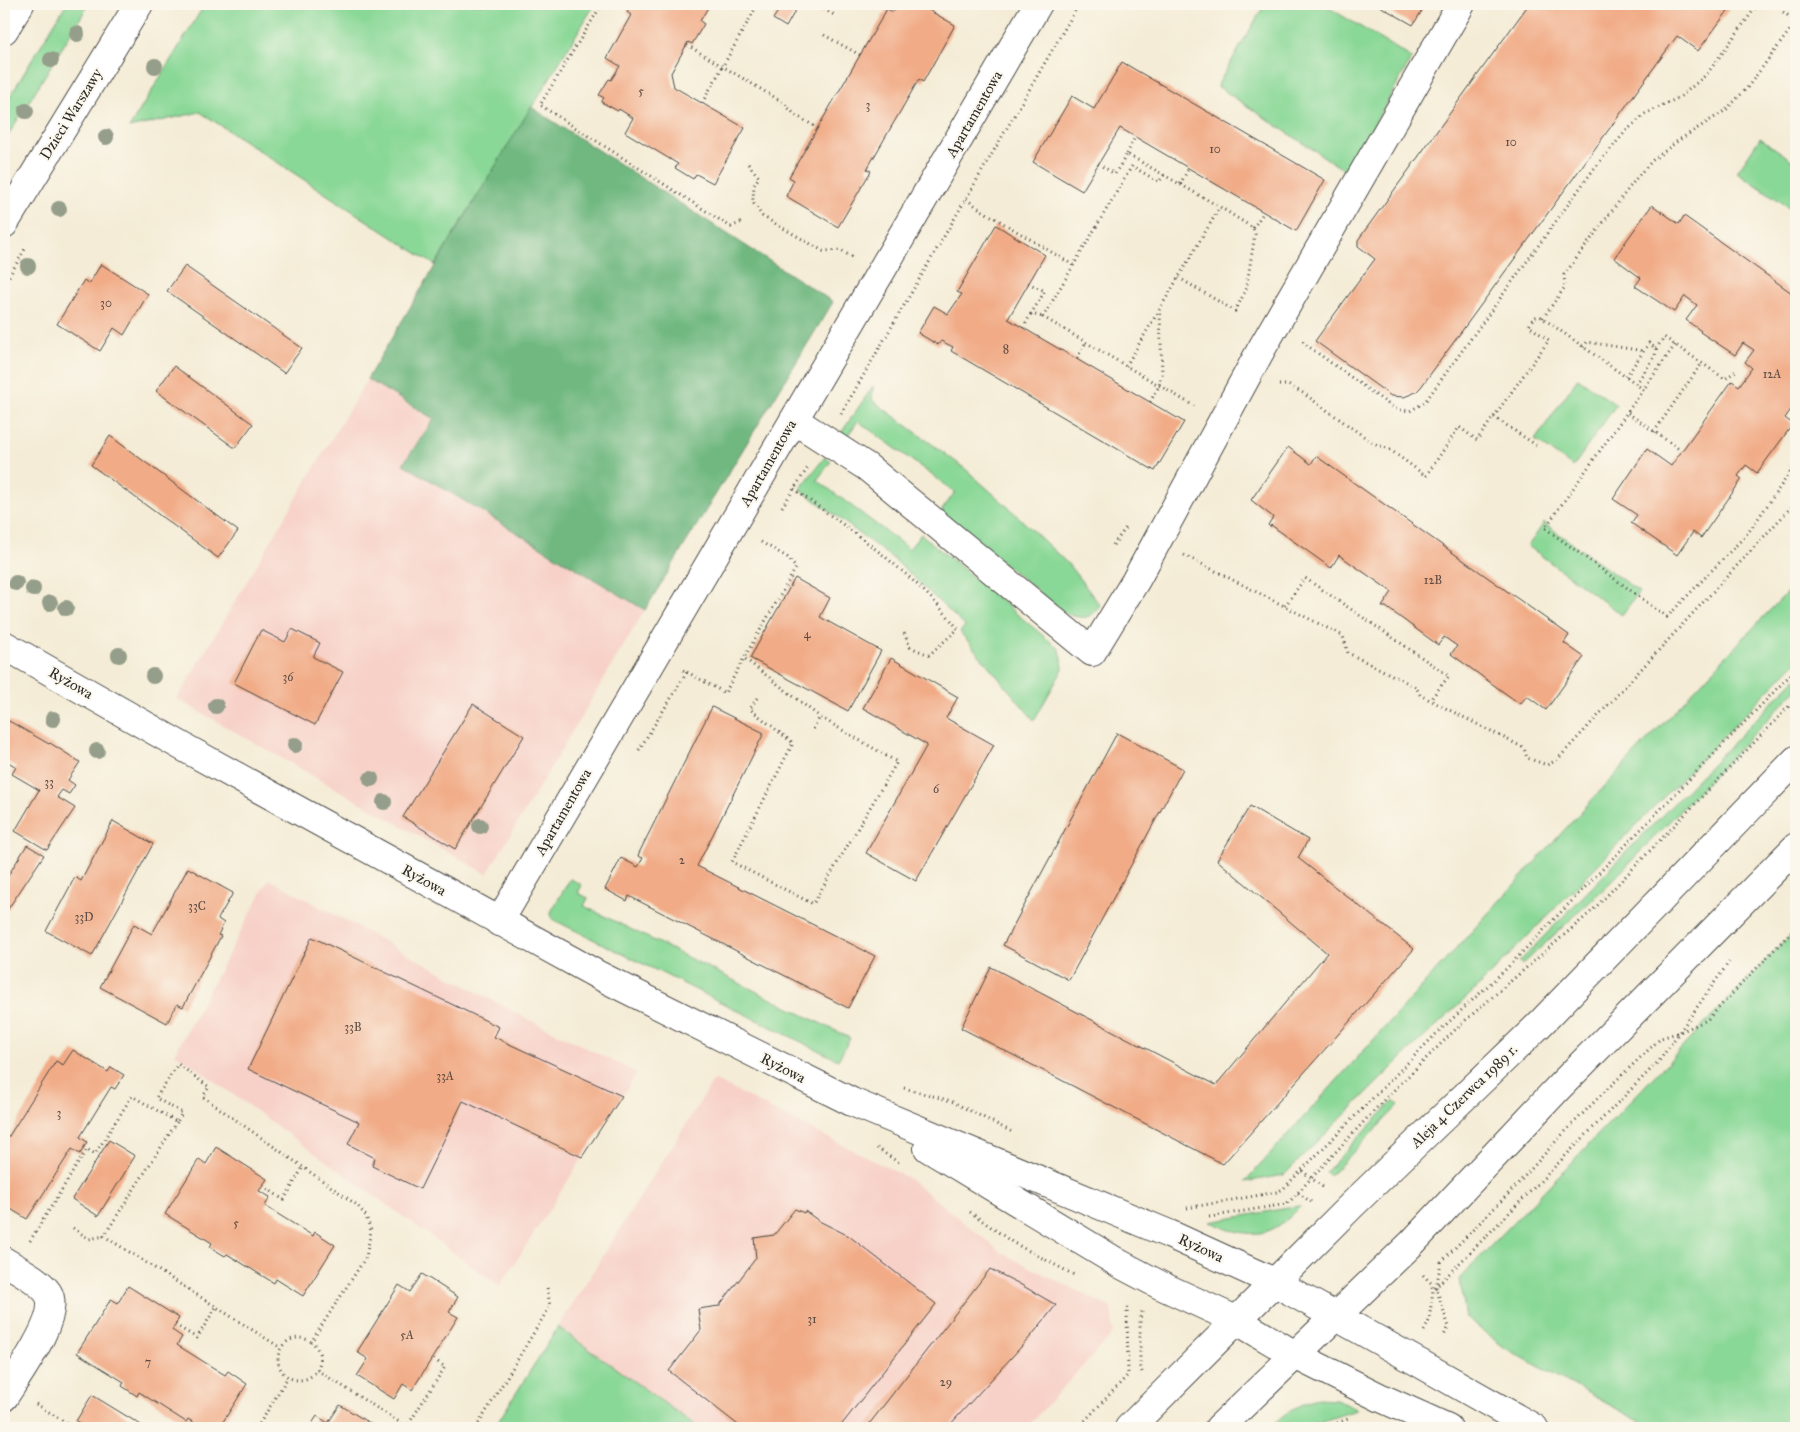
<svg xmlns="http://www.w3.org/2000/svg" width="1800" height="1432" font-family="'IM FELL Great Primer',serif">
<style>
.built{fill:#f7d1c8}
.green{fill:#8ad897;stroke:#5a8261}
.forest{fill:#6fb880;stroke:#4d7256}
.building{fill:#f1ac87}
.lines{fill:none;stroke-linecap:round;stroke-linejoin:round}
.minor-casing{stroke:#494845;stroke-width:30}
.major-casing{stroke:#494845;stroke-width:30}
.path{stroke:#494845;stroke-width:3;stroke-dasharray:1 4;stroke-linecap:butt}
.minor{stroke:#fff;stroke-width:28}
.major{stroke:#fff;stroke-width:28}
.tree{fill:#959e8a}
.labels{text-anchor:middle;stroke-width:4;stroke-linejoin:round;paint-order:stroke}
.number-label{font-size:12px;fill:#5c4b42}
.street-label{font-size:15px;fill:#2b2b2b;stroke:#fbf7ec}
</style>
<rect width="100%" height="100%" fill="#fbf7ec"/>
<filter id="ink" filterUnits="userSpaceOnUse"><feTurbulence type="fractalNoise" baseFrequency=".02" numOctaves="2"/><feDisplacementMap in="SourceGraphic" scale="10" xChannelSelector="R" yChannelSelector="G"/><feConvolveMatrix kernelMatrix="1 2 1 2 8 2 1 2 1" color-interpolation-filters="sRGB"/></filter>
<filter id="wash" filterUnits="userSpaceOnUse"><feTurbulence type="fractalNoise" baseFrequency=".0096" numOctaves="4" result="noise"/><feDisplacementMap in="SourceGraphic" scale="20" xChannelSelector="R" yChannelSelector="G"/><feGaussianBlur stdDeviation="1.12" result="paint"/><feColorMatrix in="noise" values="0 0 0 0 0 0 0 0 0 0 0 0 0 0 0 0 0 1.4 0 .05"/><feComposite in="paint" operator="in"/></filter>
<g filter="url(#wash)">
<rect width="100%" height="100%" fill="#f4ecd6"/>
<g class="built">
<polygon points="531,107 833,302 645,610 487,874 177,699 435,265"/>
<polygon points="269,879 514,1012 637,1073 500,1286 175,1053"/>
<polygon points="714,1080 908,1178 1002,1253 1111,1308 1113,1333 1026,1428 699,1428 558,1327"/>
</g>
<g class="green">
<polygon points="66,4 89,4 4,142 4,106"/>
<polygon points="205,4 595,4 435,265 200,112 129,128"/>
<polygon points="1265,4 1323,4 1412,58 1347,172 1217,86"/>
<polygon points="1760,138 1796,163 1796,212 1737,172"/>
<polygon points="1578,378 1616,405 1573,467 1535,440"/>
<path d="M873,386L872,400L963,467L1008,507L1068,564L1100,605C1091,621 1080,619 1065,613L942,513V510L955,492L858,421L845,439L839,436Z"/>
<polygon points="825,457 831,461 817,480 909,549 921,534 1059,649 1062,657 1063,669 1034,720 960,632 965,626 896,561 800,489"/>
<polygon points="1544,523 1639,592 1622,615 1528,546"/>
<path d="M1796,583V662L1479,986L1406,1054L1284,1175L1245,1182C1427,981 1608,778 1796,583Z"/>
<polygon points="1796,678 1796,690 1611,882 1522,965 1519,962"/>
<polygon points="570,879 582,885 578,893 588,898 584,906 850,1038 838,1060 552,919 551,912"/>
<polygon points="1796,929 1796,1428 1652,1428 1505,1348 1466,1318 1460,1278"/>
<polygon points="1394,1100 1399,1105 1330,1176 1326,1172"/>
<path d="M1299,1206L1300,1207C1268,1241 1250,1238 1210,1222Z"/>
<polygon points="558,1327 699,1428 494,1428"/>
<path d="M1317,1399L1336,1400L1356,1408V1410L1302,1428H1270C1283,1413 1299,1404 1317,1399Z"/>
</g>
<polygon class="forest" points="531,107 833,302 645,610 403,464 434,419 367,379"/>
<g id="blocks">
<g class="building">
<polygon points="632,4 710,4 700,21 704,24 692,44 688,42 671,73 674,87 745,128 713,183 696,174 693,179 675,168 678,164 625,132 633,118 619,109 618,111 601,102 604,98 599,95 609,79 611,80 620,66 607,58 631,15 627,12"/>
<polygon points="783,4 799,4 786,27 773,19"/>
<polygon points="898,4 918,4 955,25 923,82 919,79 867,169 871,171 838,227 786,196 794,180 789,177 887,9 893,12"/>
<polygon points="1376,4 1426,4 1413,25"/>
<polygon points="1529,4 1733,4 1698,51 1677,36 1421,387 1416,392 1404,397 1391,396 1315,341 1375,259 1358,246 1358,240"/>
<polygon points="1122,62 1325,180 1296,231 1120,128 1082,191 1033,162 1072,96 1094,109"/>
<polygon points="1652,205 1679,224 1684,216 1687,218 1796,296 1796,402 1785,418 1793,424 1757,473 1746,465 1738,476 1742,479 1701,538 1693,532 1677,555 1631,523 1637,515 1613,499 1647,449 1671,466 1732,381 1739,386 1752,368 1745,362 1754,350 1743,343 1735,355 1700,332 1701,331 1686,320 1697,305 1685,296 1674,312 1635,286 1641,278 1614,258"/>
<polygon points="996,225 1045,255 1008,319 1184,422 1155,471 951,351 953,347 941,341 938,345 918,333 934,306 948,314 962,294 957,292"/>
<polygon points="101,264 148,294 124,335 114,328 100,351 57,324 84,280 89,284"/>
<polygon points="185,266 302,348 284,373 167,291"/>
<polygon points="174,366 253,424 235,448 156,391"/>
<polygon points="110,436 238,531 218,558 91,465"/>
<polygon points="1288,447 1311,464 1316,456 1569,635 1564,643 1584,657 1546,710 1527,696 1520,704 1451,654 1457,646 1444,637 1438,645 1386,607 1382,607 1392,592 1339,555 1331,568 1271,525 1270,527 1268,525 1273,517 1251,500"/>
<polygon points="795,578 830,598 820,617 881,651 848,711 750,658"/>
<polygon points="292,629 320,643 313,657 343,672 315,725 234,683 261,630 285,642"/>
<polygon points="891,658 958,697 946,718 994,745 916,881 866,853 927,745 863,708"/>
<polygon points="473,704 524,736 455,849 403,817"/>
<polygon points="712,707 764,733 697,866 875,956 848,1008 629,896 627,901 605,889 621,858 638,867 643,858 638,856 639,853"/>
<polygon points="9,721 49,744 50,743 80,762 68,780 75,785 69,794 62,790 57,797 75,808 47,850 15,831 39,790 12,774 16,767 4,759 4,727"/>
<polygon points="1117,733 1183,769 1069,980 1003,945"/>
<polygon points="1250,806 1308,840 1298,858 1414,949 1223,1164 961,1028 991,967 1216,1085 1327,953 1217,860"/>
<polygon points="113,821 153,844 92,956 46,931 75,877 81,881"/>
<polygon points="27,845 44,855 4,915 4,882"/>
<polygon points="188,868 233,893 218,919 224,923 218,935 221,936 183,1007 177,1004 167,1023 100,987 134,924 152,934"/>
<polygon points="312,937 499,1027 494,1037 622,1096 582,1157 463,1101 420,1189 372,1166 375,1158 348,1144 359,1122 248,1069"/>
<polygon points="73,1050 108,1072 111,1067 124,1075 115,1089 111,1087 80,1137 87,1142 80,1154 72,1149 27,1219 4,1205 4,1144 56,1061 63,1065"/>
<polygon points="109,1140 135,1156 98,1216 72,1199"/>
<polygon points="216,1147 267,1179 259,1191 270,1197 265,1206 313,1236 315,1232 335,1245 303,1296 276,1279 274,1283 227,1254 225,1256 210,1247 212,1243 165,1214 199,1159 206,1164"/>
<polygon points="795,1209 804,1213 805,1211 819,1221 849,1236 936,1304 839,1428 742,1428 669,1371 701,1330 698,1309 719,1306 756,1258 754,1238 774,1235"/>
<polygon points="990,1269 1018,1283 1056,1305 1032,1335 947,1428 866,1428"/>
<polygon points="422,1274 458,1297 449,1312 458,1317 412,1390 403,1384 394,1399 357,1376 368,1359 357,1352 399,1285 410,1292"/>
<polygon points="128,1286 179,1318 172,1330 182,1337 177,1345 225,1375 228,1371 247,1384 219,1428 203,1428 188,1419 186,1422 139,1392 137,1396 122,1386 124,1382 77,1353 111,1299 118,1303"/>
<polygon points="92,1395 146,1428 87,1428 76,1421"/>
<polygon points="340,1405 378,1428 309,1428 317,1416 328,1423"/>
</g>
</g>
</g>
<g filter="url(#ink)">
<use href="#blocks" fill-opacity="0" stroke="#494845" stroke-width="1"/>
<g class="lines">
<defs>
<g id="minor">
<polyline points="4,30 20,4"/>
<polyline points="4,224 139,4"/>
<polyline points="794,420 867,467 1092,652 1136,580 1262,348 1461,4"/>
<polyline points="4,645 185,748 598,975 852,1102 1169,1234 1274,1282 1423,1365 1534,1428"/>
<polyline points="499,922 1038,4"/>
<polyline points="928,1148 1120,1264 1160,1285 1236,1320 1295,1355 1379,1397 1448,1428"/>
<path d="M4,1261C18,1270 38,1279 48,1293C62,1316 17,1376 4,1397"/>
</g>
<g id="major">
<polyline points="1129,1428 1352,1205 1539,1025 1796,760"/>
<polyline points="1219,1428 1412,1243 1559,1087 1796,847"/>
</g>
</defs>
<use href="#minor" class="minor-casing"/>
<use href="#major" class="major-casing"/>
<g class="path">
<polyline points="602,4 540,105 731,227 744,221"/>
<polyline points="815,4 836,16"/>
<polyline points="1783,12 1796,21"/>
<polyline points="824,35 860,55"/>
<polyline points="687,45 784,103 795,115 818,128"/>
<polyline points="702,103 758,4"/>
<polyline points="1127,154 1135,137"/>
<polyline points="748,164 759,177 754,185 753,199 754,204 762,216 823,251 841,250 853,258"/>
<polyline points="1098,164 1115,174 1127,154 1220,207"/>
<polyline points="1164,175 1159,182 1132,166 1043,317 1194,406"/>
<polyline points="1180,184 1189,168"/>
<polyline points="966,199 983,211 1073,265"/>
<polyline points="1253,228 1264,212"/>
<polyline points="1028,283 1045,291 1031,314 1043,317"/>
<polyline points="4,285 25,249"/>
<polyline points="1543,318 1565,287 1564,275 1638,176 1653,160 1679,140 1726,110 1747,88 1796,22"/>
<polyline points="1023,328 1031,314"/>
<polyline points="1303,341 1305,344 1395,409 1410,411 1425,402 1596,166 1626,131 1645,114 1680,97 1707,74 1758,4"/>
<polyline points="1675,345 1545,528 1667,617 1748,533 1796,464"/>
<polyline points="1583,347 1587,342 1644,351"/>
<polyline points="1077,358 1086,342"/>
<polyline points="1126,366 1220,207 1253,228 1255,234 1246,290 1235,311 1179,278"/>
<polyline points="1627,377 1644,390"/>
<polyline points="1636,384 1655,356 1656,349"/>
<path d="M1279,385H1288L1303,393L1373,443L1389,449L1426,476L1459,427L1477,440L1549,340L1529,326C1532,321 1533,315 1541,317L1626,377L1649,343L1656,349L1664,337L1725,379L1736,371"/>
<polyline points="1150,402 1159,386 1162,374 1160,311"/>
<polyline points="1628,413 1679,449"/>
<polyline points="841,414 1079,4"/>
<polyline points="1494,417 1536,445"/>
<polyline points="1654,432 1702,363"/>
<polyline points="1791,471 1796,474"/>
<path d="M794,489C851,531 914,572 958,629L929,655L910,647L904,633"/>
<polyline points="782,507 809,466"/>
<polyline points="761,542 787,557 796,568 744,658 820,717"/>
<polyline points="1113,545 1128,525"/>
<polyline points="1184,555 1343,636 1348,653 1416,687 1420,695 1524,748 1527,758 1547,765 1557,760 1796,502"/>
<polyline points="1285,606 1305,578 1449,676 1430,700"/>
<polyline points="687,672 725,693 744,658"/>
<polyline points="757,698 750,709 793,743 732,862 813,904 897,762 820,717 812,731"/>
<polyline points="639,750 687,672 683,670"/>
<polyline points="904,1088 951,1101 1014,1133"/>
<polyline points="177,1122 104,1236 281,1348"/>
<polyline points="877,1148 899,1163"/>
<polyline points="1302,1171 1323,1187"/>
<polyline points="263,1186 284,1200 303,1167"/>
<polyline points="1298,1193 1311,1202"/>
<polyline points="1187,1208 1277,1192 1283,1189 1438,1032 1505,970 1796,669"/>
<polyline points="970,1212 1012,1242 1076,1276"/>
<polyline points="1209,1217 1286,1204 1291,1200 1384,1100 1460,1025 1592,911 1796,699"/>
<polyline points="73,1228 89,1239 104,1236"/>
<polyline points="30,1241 87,1149 95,1154 132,1096 177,1122 182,1113 156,1098 178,1064 209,1087 203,1097 357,1205 366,1216 371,1231 366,1257 311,1342"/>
<polyline points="1441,1262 1515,1187 1558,1139 1603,1093 1661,1038 1680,1032 1707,1020 1796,927"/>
<polyline points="1441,1262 1436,1288 1449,1327 1443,1337"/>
<polyline points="1423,1275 1431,1283 1433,1290"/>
<polyline points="175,1325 197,1338 216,1307"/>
<polyline points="1424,1331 1429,1321 1433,1290 1659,1061 1729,962"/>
<circle cx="299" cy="1359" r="21"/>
<polyline points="317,1370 407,1427"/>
<polyline points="1142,1372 1140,1367 1140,1318 1143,1309"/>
<polyline points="36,1404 75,1428"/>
<polyline points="257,1428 288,1377"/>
<polyline points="406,1428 445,1367 432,1358"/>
<polyline points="476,1428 550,1306 547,1287"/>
<polyline points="1078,1428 1128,1375 1127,1304"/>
<polyline points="1323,1428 1351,1418"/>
<polyline points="1356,1428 1364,1425"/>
</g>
<use href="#minor" class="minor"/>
<use href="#major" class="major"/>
</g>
<g class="tree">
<circle cx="77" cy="34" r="8"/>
<circle cx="51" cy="60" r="8"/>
<circle cx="155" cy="66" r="8"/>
<circle cx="26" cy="111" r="8"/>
<circle cx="106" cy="137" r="8"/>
<circle cx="59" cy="209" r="8"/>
<circle cx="28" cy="266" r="8"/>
<circle cx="16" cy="583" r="8"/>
<circle cx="33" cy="589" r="8"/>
<circle cx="50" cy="603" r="8"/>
<circle cx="66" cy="608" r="8"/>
<circle cx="119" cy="655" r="8"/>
<circle cx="153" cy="676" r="8"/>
<circle cx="216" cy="706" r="8"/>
<circle cx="53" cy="719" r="8"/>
<circle cx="295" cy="745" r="8"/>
<circle cx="97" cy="751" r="8"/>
<circle cx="371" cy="779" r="8"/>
<circle cx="384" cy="802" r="8"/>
<circle cx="480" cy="826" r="8"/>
</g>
</g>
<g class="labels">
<g class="number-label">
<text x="641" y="95">5</text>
<text x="868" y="109">3</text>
<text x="1511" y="146">10</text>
<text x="1215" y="153">10</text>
<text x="106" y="307">30</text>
<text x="1006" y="353">8</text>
<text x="1772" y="378">12A</text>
<text x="1433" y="584">12B</text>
<text x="807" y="638">4</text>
<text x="288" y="681">36</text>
<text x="49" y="786">33</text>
<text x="936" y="793">6</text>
<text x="682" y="864">2</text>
<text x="197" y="910">33C</text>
<text x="84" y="921">33D</text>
<text x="353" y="1031">33B</text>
<text x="445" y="1080">33A</text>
<text x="59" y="1117">3</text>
<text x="236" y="1227">5</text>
<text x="812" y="1323">31</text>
<text x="407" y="1339">5A</text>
<text x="148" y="1366">7</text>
<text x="946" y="1386">29</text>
</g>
<g class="street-label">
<text transform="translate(71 114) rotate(-58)" y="5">Dzieci Warszawy</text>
<text transform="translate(974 114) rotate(-60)" y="5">Apartamentowa</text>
<text transform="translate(768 463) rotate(-60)" y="5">Apartamentowa</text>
<text transform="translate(71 683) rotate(30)" y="5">Ryżowa</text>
<text transform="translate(563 812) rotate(-60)" y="5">Apartamentowa</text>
<text transform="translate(424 880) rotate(29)" y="5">Ryżowa</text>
<text transform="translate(783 1068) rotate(27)" y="5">Ryżowa</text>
<text transform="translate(1464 1096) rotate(-44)" y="5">Aleja 4 Czerwca 1989 r.</text>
<text transform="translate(1201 1248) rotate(25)" y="5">Ryżowa</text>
</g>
</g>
<rect width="1800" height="1432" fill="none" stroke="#fbf7ec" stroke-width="20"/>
</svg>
